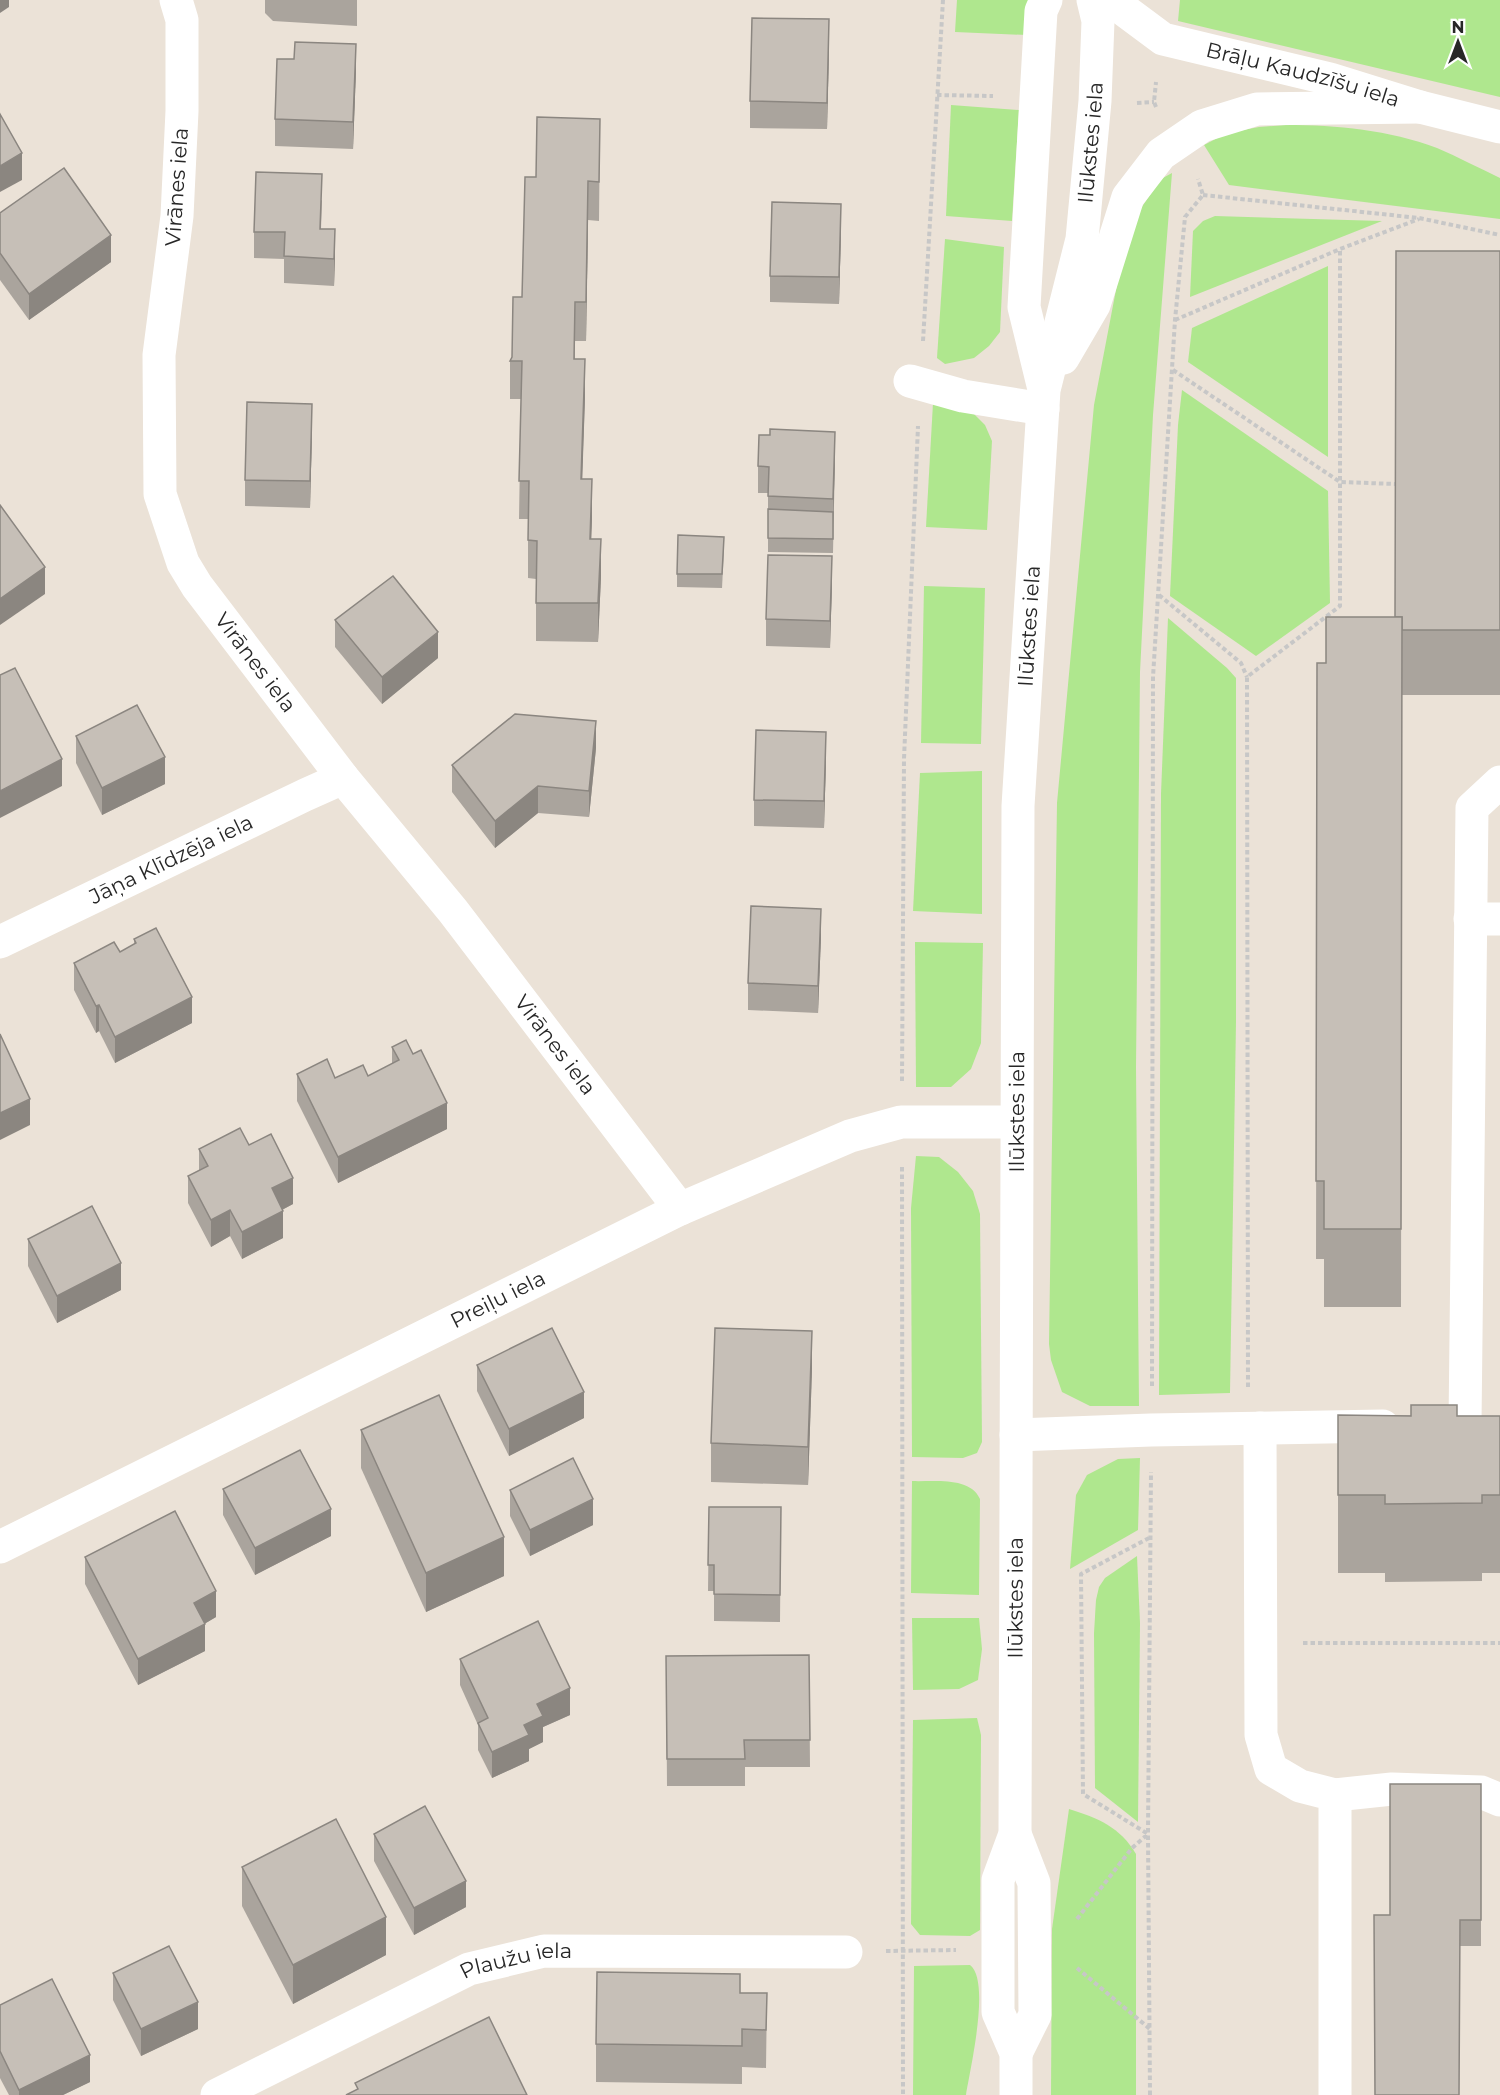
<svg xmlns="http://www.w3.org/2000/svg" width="1500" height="2095" font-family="Montserrat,sans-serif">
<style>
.green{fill:#afe78e}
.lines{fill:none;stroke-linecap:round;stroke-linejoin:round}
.path{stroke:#c7c7c7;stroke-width:4;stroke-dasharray:4.5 3;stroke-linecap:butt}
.minor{stroke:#fff;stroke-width:33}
.wall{fill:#aaa49d}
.shaded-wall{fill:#8b8680}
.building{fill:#c6bfb7;stroke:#8b8680;stroke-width:1.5}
.labels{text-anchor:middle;stroke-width:6;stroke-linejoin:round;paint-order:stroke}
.street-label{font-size:21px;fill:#272727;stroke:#fff}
</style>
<rect width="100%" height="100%" fill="#ebe2d7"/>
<g class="green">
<polygon points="957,0 1028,0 1027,35 955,32"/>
<polygon points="1180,0 1500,0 1500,97 1178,21"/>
<polygon points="951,105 1019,110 1012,221 946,216"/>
<path d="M1286,125C1337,125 1389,130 1437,148C1458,157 1479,168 1500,178V219L1229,185L1204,145L1227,133L1259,127Z"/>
<polygon points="1172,173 1153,415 1140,672 1136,1067 1139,1406 1090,1406 1062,1392 1051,1360 1049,1344 1057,803 1094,405 1128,227 1161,179"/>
<polygon points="1215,216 1382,221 1190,297 1193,231 1203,221"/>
<polygon points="945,239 1004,247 1000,332 989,346 974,358 945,364 937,358"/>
<polygon points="1328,266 1328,457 1188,362 1192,328"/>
<polygon points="1182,390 1328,491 1330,603 1256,656 1170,596 1178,425"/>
<polygon points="933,403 971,411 985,425 992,441 987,530 926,527"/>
<polygon points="924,586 985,588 981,744 921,743"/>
<polygon points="1168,618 1227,668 1236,678 1236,1022 1230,1393 1159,1395 1161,794"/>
<polygon points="982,771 982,914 913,911 920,773"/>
<polygon points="915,942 983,943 981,1043 971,1069 951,1087 916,1087"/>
<polygon points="916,1156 939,1157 958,1172 973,1191 980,1214 982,1442 977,1453 963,1458 912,1457 911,1208"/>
<polygon points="1140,1458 1138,1530 1070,1569 1076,1495 1087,1475 1118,1459"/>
<path d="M912,1481C933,1482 970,1476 980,1499L979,1595L911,1593Z"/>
<polygon points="1137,1556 1140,1623 1138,1822 1095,1788 1094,1633 1096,1600 1099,1587 1105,1578"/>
<polygon points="912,1618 979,1618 982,1649 978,1680 959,1689 913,1690"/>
<polygon points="977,1718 981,1735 980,1930 970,1936 920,1935 911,1924 913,1720"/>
<path d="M1069,1809C1098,1818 1120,1827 1136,1854V2095H1051L1052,1929Z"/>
<path d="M970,1965C991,1981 970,2069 966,2095H913L914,1966Z"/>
</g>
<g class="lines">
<g class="path">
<polyline points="937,95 993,96"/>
<polyline points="1137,103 1154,102"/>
<polyline points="1156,107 1154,102 1156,82"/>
<polyline points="1203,195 1419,218 1500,235"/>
<polyline points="1175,320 1340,249 1419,219"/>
<polyline points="923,341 943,0"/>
<polyline points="1173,370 1340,482 1395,484"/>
<polyline points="1159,595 1241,663 1247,677"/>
<polyline points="902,1081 904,759 918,426"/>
<polyline points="902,1167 903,2095"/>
<polyline points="1152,1386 1153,677 1175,320 1185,217 1203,195 1198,179"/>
<polyline points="1248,1387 1247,677 1340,606 1340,249"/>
<polyline points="1303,1643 1500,1643"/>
<polyline points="1077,1919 1132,1848 1148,1834 1083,1794 1081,1574 1151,1537"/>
<polyline points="886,1951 956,1950"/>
<polyline points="1077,1968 1150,2029"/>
<polyline points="1150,2095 1148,1834 1151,1472"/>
</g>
<g class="minor">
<path id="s1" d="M176,0L182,20V111L177,216L159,355L160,494L183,563L197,586L343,778L453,911L680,1209"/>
<path id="s2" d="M1119,0L1124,10L1163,39L1330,79L1420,107L1500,127"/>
<polyline points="1063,358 1094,305 1128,197 1161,154 1202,126 1257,109 1420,107"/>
<polyline points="910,381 963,396 1043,409"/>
<polyline points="1043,385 1024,307 1041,11 1046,0"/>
<polyline points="1470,919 1500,919"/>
<path id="s3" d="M0,942L305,795L343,778"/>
<polyline points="1465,1424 1472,808 1500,782"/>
<polyline points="1260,1428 1261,1735 1271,1769 1300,1786 1335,1795 1335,2095"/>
<polyline points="1016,1435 1151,1430 1383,1426"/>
<path id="s4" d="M0,1547L680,1209L850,1136L901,1122H1016"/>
<polyline points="1335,1795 1392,1789 1481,1792 1500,1800"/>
<polyline points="1015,1834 1034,1883 1035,2015 1016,2053"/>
<path id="s5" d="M217,2095L469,1969L544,1951L846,1952"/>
<path id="s6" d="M1016,2095V2053L998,2012V1880L1015,1834L1018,806L1044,390L1082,239L1095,101L1098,21L1093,0"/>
</g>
</g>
<g class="wall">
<polygon points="265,0 357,0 357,26 273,21 265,13"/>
<polygon points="829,46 827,129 750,128 750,101"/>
<polygon points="356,70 353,149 275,146 275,119"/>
<polygon points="600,119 599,221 588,220 586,341 575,341 575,359 585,397 582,479 592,518 591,539 601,577 598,642 536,641 536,579 528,578 528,519 519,519 521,399 510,399 510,361 512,357 522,297 536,177"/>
<polygon points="322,200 321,229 335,256 334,286 284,283 284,259 254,258 254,232"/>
<polygon points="0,213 111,262 29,320 0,280"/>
<polygon points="841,230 839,304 770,302 770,276"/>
<polygon points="1500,251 1500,695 1402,695 1401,1307 1324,1307 1324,1259 1316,1259 1317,663 1326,663 1395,617"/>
<polygon points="312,430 310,508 245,506 245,480"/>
<polygon points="835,458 833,553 768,552 768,493 758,493 758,466"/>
<polygon points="724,550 722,588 677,587 677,574"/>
<polygon points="832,583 830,648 766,646 766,619"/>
<polygon points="335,620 438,658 382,704 335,647"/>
<polygon points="76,736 165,784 102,815 76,763"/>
<polygon points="596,748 589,817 538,813 495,848 452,792 452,765"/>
<polygon points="826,759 824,828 754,826 754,800"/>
<polygon points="821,936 818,1013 748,1010 748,983"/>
<polygon points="134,939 192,1023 115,1063 99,1031 96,1033 74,990 74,963 120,952 134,945"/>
<polygon points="392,1047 447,1129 338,1183 297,1101 297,1074 335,1078 368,1076 392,1064"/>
<polygon points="199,1149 293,1204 282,1210 283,1238 242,1259 230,1236 211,1247 188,1203 188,1176 199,1170"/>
<polygon points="28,1239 121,1290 57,1323 28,1266"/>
<polygon points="477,1365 584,1418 509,1456 477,1391"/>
<polygon points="812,1369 808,1485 711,1482 711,1443"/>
<polygon points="1338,1415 1500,1416 1500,1573 1482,1573 1482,1581 1385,1582 1385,1573 1338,1573"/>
<polygon points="361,1430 504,1576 426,1612 361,1468"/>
<polygon points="223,1489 331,1536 255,1575 223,1515"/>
<polygon points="510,1490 593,1525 530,1556 510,1516"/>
<polygon points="709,1507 781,1507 780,1622 714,1621 714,1591 708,1591"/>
<polygon points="85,1557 216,1617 204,1624 205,1651 138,1685 85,1584"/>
<polygon points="809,1655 810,1767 745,1767 745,1786 667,1786 666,1656"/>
<polygon points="460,1659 570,1715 543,1727 543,1742 529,1749 529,1761 492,1778 478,1750 478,1725 460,1685"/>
<polygon points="1481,1784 1481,1946 1460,1946 1390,1915"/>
<polygon points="374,1834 466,1907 414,1935 374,1861"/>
<polygon points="242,1867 386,1955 293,2004 242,1906"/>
<polygon points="113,1973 198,2029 141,2056 113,2000"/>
<polygon points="740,1993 767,1993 766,2068 742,2067 742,2084 596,2082 596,2044"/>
<polygon points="0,2005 90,2082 63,2095 9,2095 0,2078"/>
</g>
<g class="shaded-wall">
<polygon points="0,0 9,0 9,7 0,13"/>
<polygon points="829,19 829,46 827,129 827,103"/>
<polygon points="356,44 356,70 353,149 353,122"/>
<polygon points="22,153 22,180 0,192 0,166"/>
<polygon points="588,181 588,220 586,341 586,302"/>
<polygon points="841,204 841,230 839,304 839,277"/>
<polygon points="335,229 335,256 334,286 334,259"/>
<polygon points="111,235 111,262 29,320 29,294"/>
<polygon points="585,359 585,397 581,518 581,479"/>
<polygon points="312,404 312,430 310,508 310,481"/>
<polygon points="835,432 835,458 833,525 833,499"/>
<polygon points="592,479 592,518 590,577 590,539"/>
<polygon points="601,539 601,577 598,642 598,603"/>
<polygon points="832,556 832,583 830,648 830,621"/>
<polygon points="45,567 45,594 0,625 0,599"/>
<polygon points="438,632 438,658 382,704 382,677"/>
<polygon points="596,721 596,748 589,817 589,791"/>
<polygon points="826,732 826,759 824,828 824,801"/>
<polygon points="165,757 165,784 102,815 102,788"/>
<polygon points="62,759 62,786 0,818 0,791"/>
<polygon points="538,786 538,813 495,848 495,821"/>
<polygon points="821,909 821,936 818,1013 818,986"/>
<polygon points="192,997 192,1023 115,1063 115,1037"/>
<polygon points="99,1005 99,1031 96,1033 96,1006"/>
<polygon points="30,1099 30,1125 0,1140 0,1113"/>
<polygon points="447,1103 447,1129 338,1183 338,1157"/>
<polygon points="293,1178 293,1204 272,1215 272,1188"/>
<polygon points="230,1210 230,1236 211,1247 211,1220"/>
<polygon points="283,1211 283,1238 242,1259 242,1232"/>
<polygon points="121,1263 121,1290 57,1323 57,1296"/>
<polygon points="812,1331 812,1369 808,1485 808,1447"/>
<polygon points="584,1392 584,1418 509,1456 509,1429"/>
<polygon points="593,1499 593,1525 530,1556 530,1530"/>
<polygon points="331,1509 331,1536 255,1575 255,1548"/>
<polygon points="504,1537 504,1576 426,1612 426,1573"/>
<polygon points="216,1591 216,1617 194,1630 194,1603"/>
<polygon points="205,1624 205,1651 138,1685 138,1659"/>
<polygon points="570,1688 570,1715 543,1727 543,1742 529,1749 529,1761 492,1778 492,1752 524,1725 537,1704"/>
<polygon points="466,1881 466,1907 414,1935 414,1908"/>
<polygon points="386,1917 386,1955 293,2004 293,1965"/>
<polygon points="198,2002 198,2029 141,2056 141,2029"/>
<polygon points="90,2055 90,2082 63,2095 19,2095 19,2090"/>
</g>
<g class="building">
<polygon points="752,18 829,19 827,103 750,101"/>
<polygon points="295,42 356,44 353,122 275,119 277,59 294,59"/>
<polygon points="0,114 22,153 0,166"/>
<polygon points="537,117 600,119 599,182 588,181 586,302 575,302 574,359 585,359 581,479 592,479 590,539 601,539 598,603 536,603 537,541 528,540 529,481 519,481 522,361 510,361 512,357 513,297 522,297 525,177 536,177"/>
<polygon points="64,168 111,235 29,294 0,253 0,213"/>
<polygon points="256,172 322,174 320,229 335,229 334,259 284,256 285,232 254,232"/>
<polygon points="772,202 841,204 839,277 770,276"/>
<polygon points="1396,251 1500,251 1500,630 1402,630 1402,617 1395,617"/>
<polygon points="247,402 312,404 310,481 245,480"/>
<polygon points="770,429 835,432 833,499 768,496 769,467 758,466 759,435 770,435"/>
<polygon points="0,505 45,567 0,599"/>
<polygon points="768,509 833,512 833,539 768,538"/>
<polygon points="678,535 724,537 722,574 677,574"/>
<polygon points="768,555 832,556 830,621 766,619"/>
<polygon points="393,576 438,632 382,677 335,620"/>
<polygon points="1326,617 1402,617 1401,1229 1324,1229 1324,1181 1316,1181 1317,663 1326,663"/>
<polygon points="15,668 62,759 0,791 0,675"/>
<polygon points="137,705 165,757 102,788 76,736"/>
<polygon points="515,714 596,721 589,791 538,786 495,821 452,765"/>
<polygon points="756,730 826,732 824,801 754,800"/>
<polygon points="751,906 821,909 818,986 748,983"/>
<polygon points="156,928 192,997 115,1037 99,1005 96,1006 74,963 114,942 120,952 136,943 134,939"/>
<polygon points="0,1034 30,1099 0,1113"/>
<polygon points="406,1040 413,1054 421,1050 447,1103 338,1157 297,1074 327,1059 335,1078 363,1065 368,1076 399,1060 392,1047"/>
<polygon points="240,1128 249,1145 271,1134 293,1178 272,1188 283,1211 242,1232 230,1210 211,1220 188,1176 208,1166 199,1149"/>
<polygon points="92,1206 121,1263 57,1296 28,1239"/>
<polygon points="552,1328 584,1392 509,1429 477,1365"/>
<polygon points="715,1328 812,1331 808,1447 711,1443"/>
<polygon points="439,1395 504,1537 426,1573 361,1430"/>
<polygon points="1411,1405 1457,1405 1457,1416 1500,1416 1500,1495 1482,1495 1482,1503 1385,1504 1385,1495 1338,1495 1338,1415 1411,1416"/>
<polygon points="300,1450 331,1509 255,1548 223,1489"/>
<polygon points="573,1458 593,1499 530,1530 510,1490"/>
<polygon points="709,1507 781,1507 780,1595 714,1594 714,1565 708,1565"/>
<polygon points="175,1511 216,1591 194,1603 205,1624 138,1659 85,1557"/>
<polygon points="538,1621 570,1688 537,1704 543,1716 524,1725 529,1735 492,1752 478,1723 488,1718 460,1659"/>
<polygon points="809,1655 810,1740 744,1740 745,1759 667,1759 666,1656"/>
<polygon points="1390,1784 1481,1784 1481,1920 1460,1920 1459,2095 1375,2095 1374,1915 1390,1915"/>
<polygon points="425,1806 466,1881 414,1908 374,1834"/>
<polygon points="336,1819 386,1917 293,1965 242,1867"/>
<polygon points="169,1946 198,2002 141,2029 113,1973"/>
<polygon points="597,1972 740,1974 740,1993 767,1993 766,2030 742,2029 742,2046 596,2044"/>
<polygon points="52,1979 90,2055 19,2090 0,2051 0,2005"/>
<polygon points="489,2017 527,2095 346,2095 358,2089 355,2083"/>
</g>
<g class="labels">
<g class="street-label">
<text dy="7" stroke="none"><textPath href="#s2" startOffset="204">Brāļu Kaudzīšu iela</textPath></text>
<text dy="7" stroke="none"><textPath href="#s6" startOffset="1965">Ilūkstes iela</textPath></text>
<text transform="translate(177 187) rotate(-86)" y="7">Virānes iela</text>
<text dy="7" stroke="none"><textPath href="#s6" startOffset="1476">Ilūkstes iela</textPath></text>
<text dy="7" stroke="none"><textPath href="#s1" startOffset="692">Virānes iela</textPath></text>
<text dy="7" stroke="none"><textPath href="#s3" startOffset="190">Jāņa Klīdzēja iela</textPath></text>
<text dy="7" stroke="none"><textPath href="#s1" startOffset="1178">Virānes iela</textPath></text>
<text dy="7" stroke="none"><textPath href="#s6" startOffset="990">Ilūkstes iela</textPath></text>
<text dy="7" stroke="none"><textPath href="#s4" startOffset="556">Preiļu iela</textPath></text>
<text dy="7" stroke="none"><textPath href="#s6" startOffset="504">Ilūkstes iela</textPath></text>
<text dy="7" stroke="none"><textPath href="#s5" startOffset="330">Plaužu iela</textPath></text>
</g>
</g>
<g transform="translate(1458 42)" stroke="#ffffff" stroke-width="4.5" paint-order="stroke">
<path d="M0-4.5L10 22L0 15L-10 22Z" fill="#272727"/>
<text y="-9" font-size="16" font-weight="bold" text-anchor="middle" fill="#272727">N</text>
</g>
</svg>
